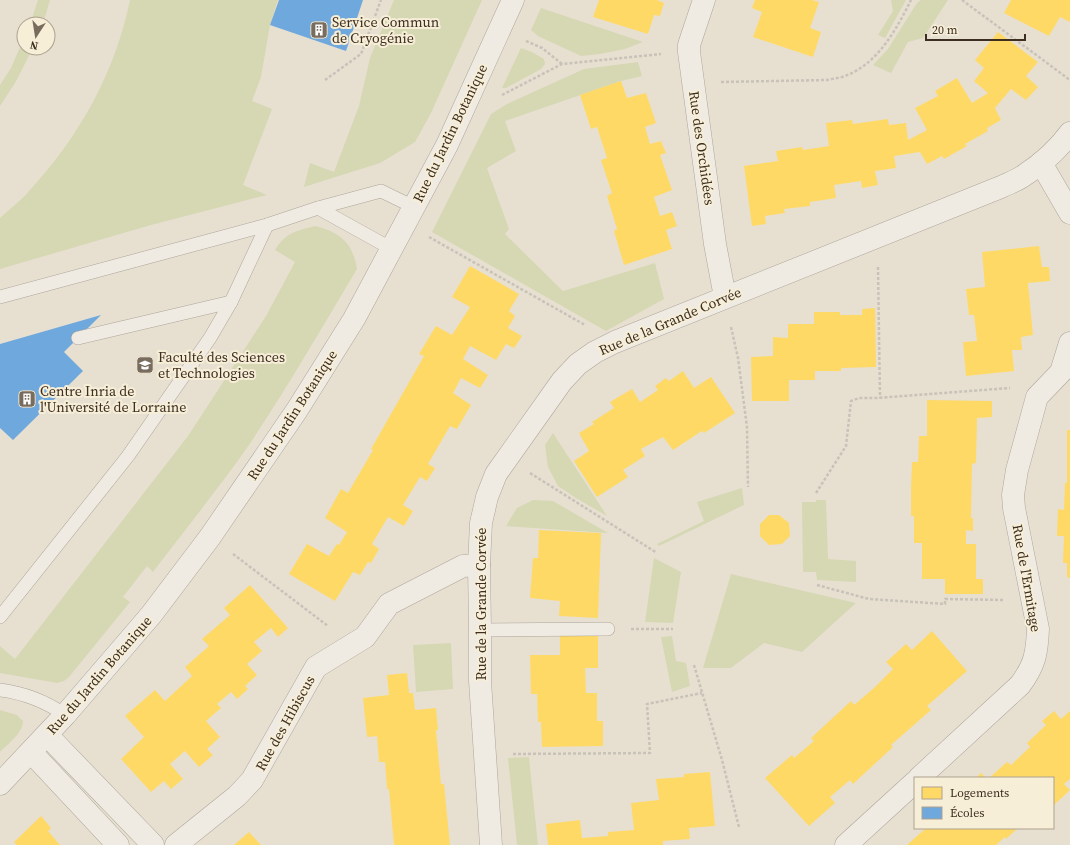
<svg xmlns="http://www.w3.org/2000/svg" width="1070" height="845" font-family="'Source Serif 4',serif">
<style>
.green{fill:#d6d7b3}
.homes{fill:#ffd966}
.schools{fill:#6fa8dc}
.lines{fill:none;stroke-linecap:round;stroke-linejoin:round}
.service-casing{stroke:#ada599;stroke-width:14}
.minor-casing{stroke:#ada599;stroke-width:23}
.path{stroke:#c8c2b9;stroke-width:2.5;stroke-dasharray:3 2;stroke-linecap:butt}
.service{stroke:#efebe3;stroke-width:13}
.minor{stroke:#efebe3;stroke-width:22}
.labels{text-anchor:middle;stroke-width:4;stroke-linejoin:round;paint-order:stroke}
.poi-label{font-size:14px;fill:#3d2e20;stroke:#f7eed8;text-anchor:start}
.street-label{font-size:14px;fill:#3d2e20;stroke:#f7eed8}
</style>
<rect width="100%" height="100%" fill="#e7e0d1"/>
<g class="green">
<polygon points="38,0 50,0 43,24 30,24"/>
<path d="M130,0H278L270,25L261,77L252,101L272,109L243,185L267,195L151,225L0,269V218C9,209 21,201 29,191C79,137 115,73 130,0Z"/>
<polygon points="394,0 482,0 431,113 415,142 380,163 304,187 310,163 334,172 359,106 370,58"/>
<polygon points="891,0 906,0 885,38 878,35 893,11"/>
<polygon points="921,0 948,0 923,38 908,42 891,73 873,65 888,49 917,3"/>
<polygon points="541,8 643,42 625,49 600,54 581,56 538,36 531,30"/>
<polygon points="24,38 24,48 33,48 15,83 0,106 0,85 11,68"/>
<polygon points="521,48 532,52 544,59 545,64 541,69 506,88 502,88"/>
<polygon points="638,62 642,76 621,81 505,121 516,151 487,168 509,229 505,234 563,291 655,263 664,299 606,331 432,232 491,114 507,104 584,69"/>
<path d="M315,226C340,232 353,243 357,269C321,329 286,390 247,448C217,490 185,530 153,572L147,566L123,597L130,602L69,677L64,681L57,683L0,673V646L15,659L188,436L266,316L295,262L275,250C285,233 296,231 315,226Z"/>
<polygon points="553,433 607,516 576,498 558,486 548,467 545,445"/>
<polygon points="742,488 744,505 659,546 657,544 704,521 697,502"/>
<polygon points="533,500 553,501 608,533 506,526 517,508"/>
<polygon points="816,500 826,500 828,559 856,561 856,582 817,580 816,572 803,572 802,502 816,502"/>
<polygon points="654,558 681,572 673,623 645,622"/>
<polygon points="731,574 856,603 802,652 764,643 731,668 703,668"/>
<polygon points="672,636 676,661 686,663 690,686 672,692 661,637"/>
<polygon points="451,643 453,689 416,692 413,645"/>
<path d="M0,710L17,715L23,721C23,733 8,744 0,752Z"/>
<polygon points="529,757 538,845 517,845 508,758"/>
</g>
<g class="homes">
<polygon points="599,0 657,0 664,3 660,16 654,15 648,34 593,17"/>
<polygon points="755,0 812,0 819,2 810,28 821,32 813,57 753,37 762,12 752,8"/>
<polygon points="1011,0 1070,0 1070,22 1060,17 1049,36 1004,13"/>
<polygon points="998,32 1038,62 1026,76 1038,87 1026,100 1011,89 995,108 1001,120 987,128 988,131 965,144 967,146 944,159 942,156 927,164 920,152 894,156 896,168 875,171 878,185 862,188 861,181 834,185 836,198 810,202 810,206 784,209 785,213 765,216 766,224 752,226 744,166 778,161 776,151 802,147 803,150 829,146 826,123 852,120 853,124 888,119 889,125 906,123 908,140 927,130 915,108 938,96 935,91 957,78 972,103 988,93 974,81 984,68 975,60"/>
<polygon points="621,81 627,98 646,93 656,123 645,127 650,144 661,141 666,153 660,155 672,190 654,197 660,216 672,212 677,226 666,230 672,249 624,265 614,231 617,229 607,196 612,193 601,160 607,158 597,127 591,129 580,95"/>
<polygon points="1039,246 1042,267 1049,267 1050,281 1028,283 1033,335 1021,337 1022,350 1012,350 1014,371 966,376 963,342 977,341 974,315 969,315 966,289 985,287 982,252"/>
<polygon points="470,266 519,294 509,311 515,316 508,328 522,336 514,348 506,344 496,360 470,346 463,359 488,375 480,388 461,378 453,393 471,405 457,429 450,426 428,464 435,468 427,481 420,477 403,505 413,511 404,526 388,517 372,544 379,549 371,563 368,562 360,575 353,572 335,601 289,574 307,544 329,556 337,544 339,545 347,532 325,518 341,489 348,493 373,450 371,449 424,356 419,354 436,326 452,335 470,307 452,297"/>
<polygon points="875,308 876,367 841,368 841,371 815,371 815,380 789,380 789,401 752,401 751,357 773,356 773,337 788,338 788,324 814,324 814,312 840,312 840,315 862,315 862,309"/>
<polygon points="683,371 694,388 711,377 735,413 704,433 702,431 673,450 663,437 641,449 645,456 623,470 628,477 597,497 574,461 589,451 579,433 594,424 592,422 614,408 610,402 632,389 640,402 658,390 655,386 666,378 669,381"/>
<polygon points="927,400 992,401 992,417 977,418 976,463 972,464 971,518 973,518 973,531 966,530 966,544 976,544 976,579 983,579 983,594 945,594 945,579 922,579 922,543 914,543 914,516 911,516 911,489 912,462 918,462 919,436 927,436"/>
<polygon points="1067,430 1070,430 1070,578 1067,577 1067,563 1063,563 1064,536 1057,536 1058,509 1064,510 1065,483 1067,483"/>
<polygon points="769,515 779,515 789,523 790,536 782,544 769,545 760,536 760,524"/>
<polygon points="539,530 601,533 598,618 559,616 560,601 530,598 533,558 538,558"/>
<polygon points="250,585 288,628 278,637 271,628 254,642 262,651 247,664 257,675 245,686 248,689 237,699 231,692 217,704 221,708 206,721 220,737 207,749 213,755 199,767 185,751 170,764 183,779 171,789 164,781 151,792 121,759 144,737 125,716 155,690 165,701 192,676 185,667 209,646 202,639 230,615 224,608"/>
<polygon points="932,631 967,671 927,706 931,710 891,745 893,747 853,784 850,780 830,797 835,803 809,826 765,778 792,755 794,758 814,741 811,738 851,701 854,705 874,688 893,669 886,662 906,644 912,650"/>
<polygon points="598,635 598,668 585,668 586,693 597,693 597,721 603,721 603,746 542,747 541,722 538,722 537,694 531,694 530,655 560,655 560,636"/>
<polygon points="407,673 409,693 413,693 415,710 436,708 438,730 436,730 441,784 444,784 450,845 394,845 389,789 387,789 385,762 379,762 377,736 367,737 363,698 389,695 387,675"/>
<polygon points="1054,711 1061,719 1070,711 1070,779 1064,784 1070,790 1053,806 1053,778 989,778 1007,762 1011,765 1030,747 1027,743 1046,725 1042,721"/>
<polygon points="710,772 715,826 689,828 690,839 663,841 663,845 548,845 546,824 580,820 582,838 608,836 608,832 634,830 631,803 659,800 656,779 684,777 684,774"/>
<polygon points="981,773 986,778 976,778"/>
<polygon points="41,816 51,828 48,831 60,845 17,845 14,842"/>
<polygon points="927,828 1018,828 1006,839 1005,837 996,845 907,845 925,829"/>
<polygon points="249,832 261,845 234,845"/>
</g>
<g class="schools">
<polygon points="279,0 363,0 346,51 270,25"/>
<polygon points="101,315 64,352 83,371 13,440 0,428 0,344"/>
</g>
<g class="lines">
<defs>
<g id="service">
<polyline points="318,208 392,249"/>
<polyline points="0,297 267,225 318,208 381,191 414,207"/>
<polyline points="78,338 231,302"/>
<polyline points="0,617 128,456 210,338 231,302 267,225"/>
<polyline points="480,630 608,629"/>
<path d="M0,690C24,693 45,701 65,715"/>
</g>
<g id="minor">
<polyline points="704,0 689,45 689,52 715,244 725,297"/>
<polyline points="1041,163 1070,213"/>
<polyline points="47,735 153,845"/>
<polyline points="31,752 118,845"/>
<path d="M919,778L1020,685C1035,665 1037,653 1038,629L1014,508L1013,495L1017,470L1037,397L1061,372L1070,343"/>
<polyline points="0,784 65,715 151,615 210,537 297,410 354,319 447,145 513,0"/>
<polyline points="176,845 237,796 252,780 316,667 365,637 389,604 463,566 479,565"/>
<path d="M491,845L480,681V630L479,565L481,523L487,497L496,474L562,381L578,364L595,352L615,342L1001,187C1009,183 1019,180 1026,174C1043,163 1058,149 1070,133"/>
<polyline points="846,845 915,782"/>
</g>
</defs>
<use href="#service" class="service-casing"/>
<use href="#minor" class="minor-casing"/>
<g class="path">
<polyline points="962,0 1070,80"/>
<polyline points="526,41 542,48 562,64"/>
<polyline points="325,80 361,54 381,0"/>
<path d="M721,82L827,80C832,79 837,78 842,77C877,66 896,30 911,0"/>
<polyline points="502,95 562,64 661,54"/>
<polyline points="429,237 585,325"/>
<polyline points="878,267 880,398"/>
<polyline points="731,327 738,358 747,427 748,487"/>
<polyline points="530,473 657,553"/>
<polyline points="816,493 846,446 851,401 859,398 877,398 1010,388"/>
<polyline points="233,554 328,626"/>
<polyline points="817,585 869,599 945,604 945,599 1004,600"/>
<polyline points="631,629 673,629"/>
<polyline points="694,665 722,760 739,827"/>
<polyline points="513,754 650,753 647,704 702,693"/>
</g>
<use href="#service" class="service"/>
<use href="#minor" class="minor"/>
</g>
<defs>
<symbol id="building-square" viewBox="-11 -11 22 22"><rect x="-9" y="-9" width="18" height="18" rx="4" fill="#786c5e" stroke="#f7eed8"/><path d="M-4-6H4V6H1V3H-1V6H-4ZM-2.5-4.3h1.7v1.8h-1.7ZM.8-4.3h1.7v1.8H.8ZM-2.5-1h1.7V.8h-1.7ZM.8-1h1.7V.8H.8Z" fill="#fff"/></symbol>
<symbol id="university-square" viewBox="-11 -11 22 22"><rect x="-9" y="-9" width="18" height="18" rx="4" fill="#786c5e" stroke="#f7eed8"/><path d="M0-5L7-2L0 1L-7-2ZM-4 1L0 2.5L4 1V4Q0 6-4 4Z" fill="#fff"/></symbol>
</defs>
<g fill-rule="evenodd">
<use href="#building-square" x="309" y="20" width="20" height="20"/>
<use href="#university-square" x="135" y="355" width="20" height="20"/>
<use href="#building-square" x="17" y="389" width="20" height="20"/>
</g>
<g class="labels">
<g class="poi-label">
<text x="332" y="27">Service Commun<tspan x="332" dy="16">de Cryogénie</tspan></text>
<text x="158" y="362">Faculté des Sciences<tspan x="158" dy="16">et Technologies</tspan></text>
<text x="40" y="396">Centre Inria de<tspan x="40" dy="16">l'Université de Lorraine</tspan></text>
</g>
<g class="street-label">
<text transform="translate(450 133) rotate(-64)" y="5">Rue du Jardin Botanique</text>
<text transform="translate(702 148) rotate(82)" y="5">Rue des Orchidées</text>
<text transform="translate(670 321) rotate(-23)" y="5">Rue de la Grande Corvée</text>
<text transform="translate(292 415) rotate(-57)" y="5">Rue du Jardin Botanique</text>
<text transform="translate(1027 578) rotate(80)" y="5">Rue de l'Ermitage</text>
<text transform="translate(481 604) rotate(-90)" y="5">Rue de la Grande Corvée</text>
<text transform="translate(99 675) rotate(-49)" y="5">Rue du Jardin Botanique</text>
<text transform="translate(285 723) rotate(-61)" y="5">Rue des Hibiscus</text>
</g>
</g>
<rect x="914" y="777" width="140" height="52" fill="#f7eed8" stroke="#ada18e"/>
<rect x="922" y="787" width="20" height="12" fill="#ffd966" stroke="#ada18e"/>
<text x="950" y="797" font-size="12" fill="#3d2e20">Logements</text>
<rect x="922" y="807" width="20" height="12" fill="#6fa8dc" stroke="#ada18e"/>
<text x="950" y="817" font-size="12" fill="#3d2e20">Écoles</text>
<g transform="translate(36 36) rotate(192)"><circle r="19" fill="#f7eed8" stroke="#ada18e"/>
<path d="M0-3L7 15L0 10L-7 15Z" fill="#786c5e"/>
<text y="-6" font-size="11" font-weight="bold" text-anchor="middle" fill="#3d2e20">N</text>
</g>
<path d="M926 34v6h99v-6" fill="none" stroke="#3d2e20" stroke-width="2"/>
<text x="932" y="34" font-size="12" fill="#3d2e20" stroke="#f7eed8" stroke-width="3" paint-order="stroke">20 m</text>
</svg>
